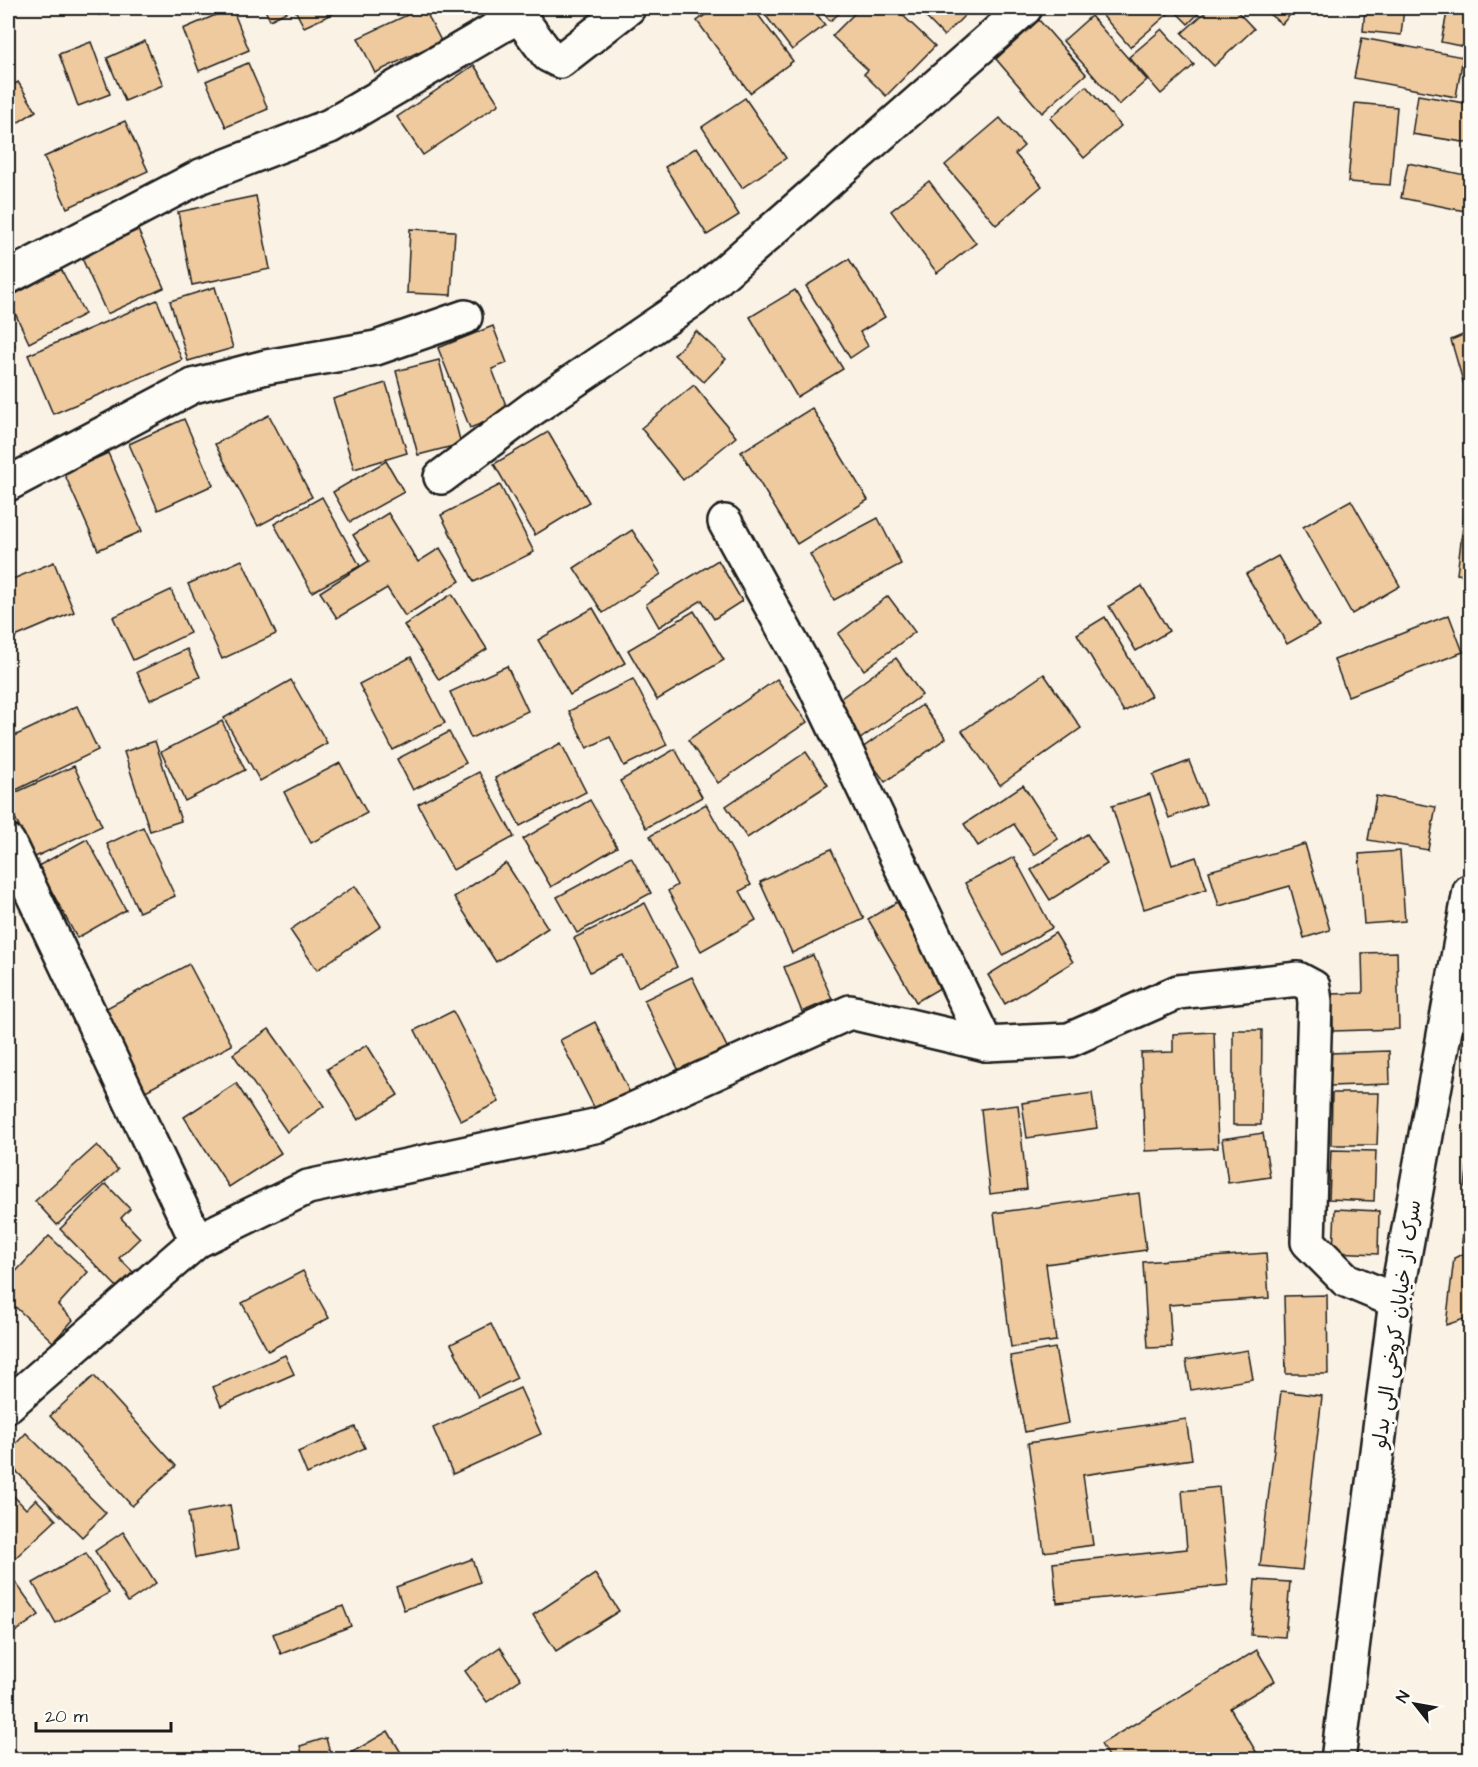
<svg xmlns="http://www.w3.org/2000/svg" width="1478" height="1767" font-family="'Architects Daughter','Playpen Sans Arabic',sans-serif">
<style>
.building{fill:#eeca9e;stroke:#1c1c1c;stroke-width:1.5}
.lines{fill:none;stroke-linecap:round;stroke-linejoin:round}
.street-casing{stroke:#1c1c1c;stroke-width:38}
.secondary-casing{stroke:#1c1c1c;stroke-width:38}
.street{stroke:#fdfcf7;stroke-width:33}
.secondary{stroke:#fdfcf7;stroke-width:33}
.labels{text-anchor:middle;stroke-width:6;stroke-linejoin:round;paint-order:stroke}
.street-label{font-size:20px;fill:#1c1c1c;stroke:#fdfcf7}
</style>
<rect width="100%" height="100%" fill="#faf2e5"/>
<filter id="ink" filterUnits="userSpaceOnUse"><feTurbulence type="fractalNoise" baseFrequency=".0167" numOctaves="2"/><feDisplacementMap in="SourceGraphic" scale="12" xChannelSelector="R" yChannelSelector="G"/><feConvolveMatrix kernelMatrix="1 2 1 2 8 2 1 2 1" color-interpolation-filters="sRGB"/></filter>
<g filter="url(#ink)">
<g class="building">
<polygon points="97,8 120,8 99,15"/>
<polygon points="232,8 249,50 199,71 183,29"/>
<polygon points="264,8 345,8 304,27 294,8 270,20"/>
<polygon points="422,8 424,8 441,41 375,73 358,38"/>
<polygon points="715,8 753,8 793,61 750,93 697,21"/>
<polygon points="760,8 812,8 825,25 792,50"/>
<polygon points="819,8 846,8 830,21"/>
<polygon points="860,8 895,8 935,46 886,96 864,74 868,70 832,36"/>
<polygon points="917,8 972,8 944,36"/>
<polygon points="1096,8 1164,8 1169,13 1130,47"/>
<polygon points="1172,8 1204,8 1188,24"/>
<polygon points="1210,8 1234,8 1254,29 1214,66 1182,33"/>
<polygon points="1261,8 1296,8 1282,24"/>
<polygon points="1365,8 1404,8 1401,35 1363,31"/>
<polygon points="1448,8 1470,8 1470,48 1441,42"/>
<polygon points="1091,16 1147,80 1119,105 1063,41"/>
<polygon points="1039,20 1086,74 1042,113 996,59"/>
<polygon points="1162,29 1194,65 1161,94 1129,57"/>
<polygon points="1362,38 1463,57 1456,97 1354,78"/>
<polygon points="145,41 163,85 125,101 107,58"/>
<polygon points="91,42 110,94 78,106 59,54"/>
<polygon points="248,63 268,109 226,127 206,81"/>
<polygon points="474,65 499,104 423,155 397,117"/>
<polygon points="18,82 36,111 8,129 8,88"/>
<polygon points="1086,86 1121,126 1084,158 1050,118"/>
<polygon points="1418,95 1470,104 1470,143 1412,134"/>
<polygon points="745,98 786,158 742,188 702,127"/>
<polygon points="1355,103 1397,107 1390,185 1348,182"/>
<polygon points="1000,118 1024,146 1015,154 1042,186 996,225 945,165"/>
<polygon points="125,121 148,171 67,208 44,157"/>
<polygon points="697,147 739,215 707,235 665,167"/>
<polygon points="1408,163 1470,176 1470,212 1401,198"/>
<polygon points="929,181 976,243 937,273 891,211"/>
<polygon points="256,196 270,269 192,285 178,212"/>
<polygon points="410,229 455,231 451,295 407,293"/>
<polygon points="138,230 164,288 107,314 81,256"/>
<polygon points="849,259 885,317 860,332 868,346 850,358 806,286"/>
<polygon points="61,269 85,314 29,343 8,298"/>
<polygon points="215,287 233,348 188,361 170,301"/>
<polygon points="795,290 843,369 797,397 750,317"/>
<polygon points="157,300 182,360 53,414 28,355"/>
<polygon points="493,326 507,363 492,369 509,413 470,428 438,348"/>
<polygon points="8,330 15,346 8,350"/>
<polygon points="696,331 726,359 704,382 674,355"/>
<polygon points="1470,332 1470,481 1465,481 1467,395 1451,340"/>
<polygon points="439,360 461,444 418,455 396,371"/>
<polygon points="386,383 407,453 354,469 333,399"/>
<polygon points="694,385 736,437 683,480 641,428"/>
<polygon points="812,408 868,500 797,544 741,452"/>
<polygon points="269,415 312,497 258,526 215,444"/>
<polygon points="184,419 213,485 158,510 129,444"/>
<polygon points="548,432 589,502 535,535 494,464"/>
<polygon points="108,453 142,531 98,550 64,473"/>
<polygon points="386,461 404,492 350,522 333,492"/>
<polygon points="1468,484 1470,484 1470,576 1457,574"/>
<polygon points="500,485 534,552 474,582 441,515"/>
<polygon points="322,497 360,566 312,592 274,524"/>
<polygon points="1351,500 1400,586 1352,614 1303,527"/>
<polygon points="388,513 418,562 440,548 460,581 405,616 387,588 337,618 320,592 369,561 353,535"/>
<polygon points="878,518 901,564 834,600 810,554"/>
<polygon points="632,530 661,574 603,613 574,568"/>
<polygon points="1278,556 1319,626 1287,644 1246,574"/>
<polygon points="242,560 276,634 222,659 188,584"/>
<polygon points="718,560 742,601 714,619 702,600 659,627 646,604"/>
<polygon points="54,562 74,612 8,640 8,581"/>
<polygon points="1142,586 1169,631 1136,651 1109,606"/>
<polygon points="171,590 190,633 133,660 113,617"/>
<polygon points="452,594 487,649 439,680 404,625"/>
<polygon points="888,596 915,632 864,670 838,634"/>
<polygon points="593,608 625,663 570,695 538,640"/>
<polygon points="694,611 724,660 657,700 628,650"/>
<polygon points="1449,615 1463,652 1348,696 1334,660"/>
<polygon points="1105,617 1151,696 1124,712 1077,634"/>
<polygon points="187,649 200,677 150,700 137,672"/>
<polygon points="411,657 445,723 393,750 359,684"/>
<polygon points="896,658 922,695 856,742 830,706"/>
<polygon points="507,666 528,711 471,738 450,692"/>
<polygon points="1044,674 1081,728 1000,785 962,731"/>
<polygon points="633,679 667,745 624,766 610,737 587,748 569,711"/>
<polygon points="777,679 807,722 718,783 688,740"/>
<polygon points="291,680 327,743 260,781 224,718"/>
<polygon points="922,705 946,738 885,782 861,749"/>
<polygon points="77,706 98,750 8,794 8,739"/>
<polygon points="222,721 245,770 185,801 161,752"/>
<polygon points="449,732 466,763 413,790 397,759"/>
<polygon points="155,741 181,821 150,831 124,752"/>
<polygon points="561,743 586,792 520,826 495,778"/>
<polygon points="675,749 702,797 646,828 620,781"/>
<polygon points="806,752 828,785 747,838 726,806"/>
<polygon points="1189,761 1206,804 1169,818 1153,775"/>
<polygon points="340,763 367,813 311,843 284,792"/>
<polygon points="74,766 102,826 33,858 8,802 8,796"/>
<polygon points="479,772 514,837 453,870 418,804"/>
<polygon points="1023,785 1058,839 1034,855 1014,824 978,846 964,824"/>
<polygon points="1150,794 1172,865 1196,857 1207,889 1144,909 1112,806"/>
<polygon points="1376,796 1436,807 1428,850 1368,840"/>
<polygon points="590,800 617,847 551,887 523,839"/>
<polygon points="706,804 751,885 740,891 756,920 701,951 668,891 677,885 650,836"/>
<polygon points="143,827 175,896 139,912 107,844"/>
<polygon points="1087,834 1107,864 1050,900 1031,870"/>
<polygon points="87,839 126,910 77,938 38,866"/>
<polygon points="1305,844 1330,930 1304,938 1290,886 1219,906 1209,871"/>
<polygon points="831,849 864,919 792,953 760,882"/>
<polygon points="1400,851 1405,921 1364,924 1359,854"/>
<polygon points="631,857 651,893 577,933 557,897"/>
<polygon points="1014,857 1052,928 1003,955 965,883"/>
<polygon points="506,863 548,928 496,962 454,897"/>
<polygon points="355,886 381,926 317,970 290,930"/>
<polygon points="897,902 945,985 916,1002 868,919"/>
<polygon points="645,903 677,967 638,987 623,955 590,972 574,938"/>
<polygon points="1055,933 1073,962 1005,1004 988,975"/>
<polygon points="1397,952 1399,1029 1333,1031 1332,994 1363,993 1362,953"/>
<polygon points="813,955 832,999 802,1012 784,967"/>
<polygon points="189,964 232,1045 142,1093 99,1012"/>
<polygon points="692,977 729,1051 681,1075 644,1000"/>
<polygon points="453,1011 499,1102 461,1121 415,1030"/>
<polygon points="595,1022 630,1093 596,1111 560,1040"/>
<polygon points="269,1029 324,1106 287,1132 233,1054"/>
<polygon points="1233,1030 1262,1030 1261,1125 1233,1125"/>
<polygon points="1214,1032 1218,1148 1145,1151 1141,1053 1173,1052 1173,1034"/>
<polygon points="367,1045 398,1095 358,1120 327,1069"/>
<polygon points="1389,1051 1390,1084 1330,1086 1329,1053"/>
<polygon points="236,1083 281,1153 229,1187 184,1117"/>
<polygon points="1092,1093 1097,1128 1027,1138 1022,1103"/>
<polygon points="1332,1093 1379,1093 1377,1145 1331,1145"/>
<polygon points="1018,1105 1027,1189 990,1194 981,1109"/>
<polygon points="1263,1133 1270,1177 1228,1183 1222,1139"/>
<polygon points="97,1145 118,1170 57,1225 35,1201"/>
<polygon points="1470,1145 1470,1187 1465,1187"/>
<polygon points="1331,1150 1376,1151 1374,1201 1329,1199"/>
<polygon points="106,1184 130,1209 121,1218 140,1238 119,1258 133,1272 118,1288 60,1229"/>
<polygon points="1139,1193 1146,1250 1046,1264 1056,1341 1011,1347 994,1213"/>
<polygon points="1470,1204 1470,1239 1462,1242 1467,1205"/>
<polygon points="1335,1209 1379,1211 1378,1254 1333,1252"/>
<polygon points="49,1236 88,1272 58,1305 73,1320 53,1342 8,1300 8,1280"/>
<polygon points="1470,1251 1470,1317 1446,1325 1454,1258"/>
<polygon points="1266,1253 1269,1298 1169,1305 1172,1347 1148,1348 1143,1262"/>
<polygon points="303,1271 329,1318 268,1351 242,1303"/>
<polygon points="1327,1295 1328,1374 1286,1374 1284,1296"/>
<polygon points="491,1324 517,1378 478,1397 451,1344"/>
<polygon points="1055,1348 1069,1423 1025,1432 1010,1356"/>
<polygon points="1248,1350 1253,1379 1191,1390 1186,1360"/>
<polygon points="285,1355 294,1374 221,1406 213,1387"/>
<polygon points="94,1376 176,1466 132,1506 50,1416"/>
<polygon points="520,1388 541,1434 453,1474 433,1428"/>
<polygon points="1281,1391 1322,1396 1302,1570 1260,1566"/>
<polygon points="1186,1419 1192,1459 1083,1475 1093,1545 1044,1552 1028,1443"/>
<polygon points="355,1427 365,1448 307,1474 298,1452"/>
<polygon points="26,1433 106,1513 82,1537 8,1463 8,1452"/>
<polygon points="1219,1487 1228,1585 1057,1603 1053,1563 1187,1549 1182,1491"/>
<polygon points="8,1490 26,1509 36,1499 56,1520 14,1559 8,1552"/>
<polygon points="230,1505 238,1550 195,1558 188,1513"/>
<polygon points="123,1532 156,1583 128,1602 95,1551"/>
<polygon points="86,1553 109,1593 56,1623 33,1583"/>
<polygon points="472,1559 480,1582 404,1610 396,1587"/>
<polygon points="8,1572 39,1615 8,1637"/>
<polygon points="595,1574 619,1611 556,1651 533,1615"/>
<polygon points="1255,1580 1290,1582 1285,1637 1251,1635"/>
<polygon points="343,1606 351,1626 281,1654 273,1634"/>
<polygon points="500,1647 521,1679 487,1702 465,1671"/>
<polygon points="1257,1650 1275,1681 1230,1708 1261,1760 1110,1760 1101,1744"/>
<polygon points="388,1731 403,1756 397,1760 339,1760"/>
<polygon points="326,1738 332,1760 304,1760 300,1746"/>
</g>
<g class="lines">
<defs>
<g id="street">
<polyline points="513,8 548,55 560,61 628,8"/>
<polyline points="8,277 201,176 330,126 518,16"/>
<polyline points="441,477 532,409 694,299 1025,8"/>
<polyline points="8,484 193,386 266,367 376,348 465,317"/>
<polyline points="725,522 812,680 986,1044"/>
<polyline points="8,842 197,1241"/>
<polyline points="8,1405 197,1241 308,1187 599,1125 850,1012 986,1044 1069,1040 1178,992 1298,979 1313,987 1315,1002 1308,1242 1346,1280 1396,1301"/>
</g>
<polyline id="secondary" points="1338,1760 1396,1301 1470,891"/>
</defs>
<use href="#street" class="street-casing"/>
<use href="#secondary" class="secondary-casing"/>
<use href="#street" class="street"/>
<use href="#secondary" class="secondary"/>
</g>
</g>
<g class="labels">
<g class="street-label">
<text transform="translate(1396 1324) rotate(-82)" y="7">سرک از خیابان کروخی الی بدلو</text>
</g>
</g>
<rect width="1478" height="1767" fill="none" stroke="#fdfcf7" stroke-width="30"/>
<rect x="15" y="15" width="1448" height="1737" fill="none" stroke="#1c1c1c" stroke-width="2" filter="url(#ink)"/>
<g transform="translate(1415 1704) rotate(301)" stroke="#fdfcf7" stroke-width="4.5" paint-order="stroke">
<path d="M0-4.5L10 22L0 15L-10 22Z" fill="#1c1c1c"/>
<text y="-9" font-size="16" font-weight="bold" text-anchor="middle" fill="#1c1c1c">N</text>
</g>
<path d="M36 1722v9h135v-9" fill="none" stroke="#1c1c1c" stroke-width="3"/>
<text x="45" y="1722" font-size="18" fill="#1c1c1c" stroke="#fdfcf7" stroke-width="4.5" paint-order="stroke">20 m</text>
</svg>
